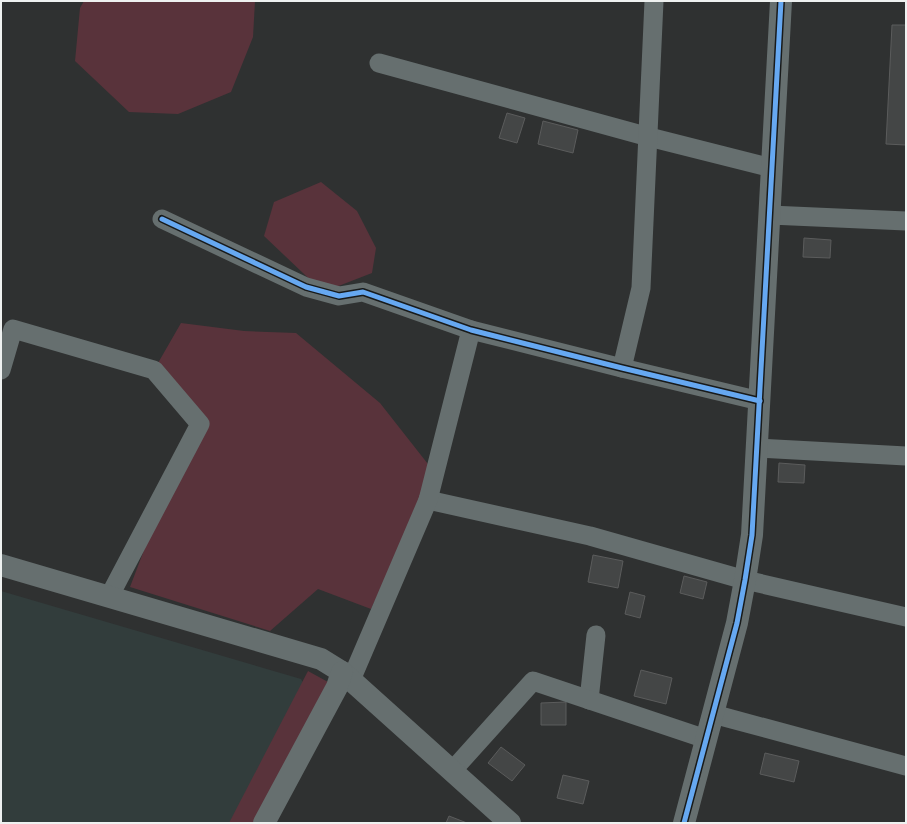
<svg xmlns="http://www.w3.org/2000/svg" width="907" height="824" font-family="'Asap Condensed',sans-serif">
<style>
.built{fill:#323d3c}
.green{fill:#59333b}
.building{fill:#444646;stroke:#5b5c5c}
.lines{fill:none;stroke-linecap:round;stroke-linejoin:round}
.minor{stroke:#666f6f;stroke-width:19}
.tertiary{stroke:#666f6f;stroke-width:22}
.cycleway-casing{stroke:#181a1a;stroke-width:8}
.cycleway{stroke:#66a8f1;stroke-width:5}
</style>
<rect width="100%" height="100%" fill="#2f3131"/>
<polygon class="built" points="1,591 301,679 306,688 235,823 1,823"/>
<g class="green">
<polygon points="84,1 255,1 253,37 231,92 178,114 129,112 75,61 80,8"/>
<polygon points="321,182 357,211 376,248 372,273 323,292 264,236 274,202"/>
<polygon points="181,323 244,331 296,333 380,403 435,473 371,609 318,589 270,631 130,587 173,474 200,424 154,370"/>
<polygon points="308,671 337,687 261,823 229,823"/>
</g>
<g class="building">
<polygon points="892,25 906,25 906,145 886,144"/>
<polygon points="507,113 525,118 517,143 499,138"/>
<polygon points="543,121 578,130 573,153 538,144"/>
<polygon points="804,238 831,240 830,258 803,257"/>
<polygon points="779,463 805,465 804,483 778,482"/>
<polygon points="593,555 623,561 618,588 588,582"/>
<polygon points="684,576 707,582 703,599 680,593"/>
<polygon points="630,592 645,596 640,618 625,614"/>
<polygon points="641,670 672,678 666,704 634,696"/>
<polygon points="566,702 566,725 541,725 541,703"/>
<polygon points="501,747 525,765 512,781 488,763"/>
<polygon points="765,753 799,761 794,782 760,774"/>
<polygon points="563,775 589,781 583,804 557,798"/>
<polygon points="449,816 467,823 446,823"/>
</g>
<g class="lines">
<g class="minor">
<polyline points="379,63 649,137 772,168"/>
<polyline points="770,215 906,221"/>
<polyline points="162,219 306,287 339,296 363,292 471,330 622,368 760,401"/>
<polyline points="622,368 641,288 654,1"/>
<polyline points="1,370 13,329 154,370 200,424 109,597"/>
<polyline points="757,448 906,456"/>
<polyline points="428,500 590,536 745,580 906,617"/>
<polyline points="351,680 428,500 471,330"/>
<polyline points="589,700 596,635"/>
<polyline points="713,714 906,766"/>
<polyline points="452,771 533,681 706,739"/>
</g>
<g class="tertiary">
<polyline points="1,565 321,659 342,672 510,823"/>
<polyline points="264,823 337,687 342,672"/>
<polyline points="684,823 737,623 745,580 752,535 781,1"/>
</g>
<defs>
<g id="cycleway">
<polyline points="162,219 306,287 339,296 363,292 471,330 622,368 760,401"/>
<polyline points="684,823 737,623 745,580 752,535 781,1"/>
</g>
</defs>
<use href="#cycleway" class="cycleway-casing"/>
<use href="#cycleway" class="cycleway"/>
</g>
<rect width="907" height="824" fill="none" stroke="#eef1f0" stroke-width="4"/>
</svg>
